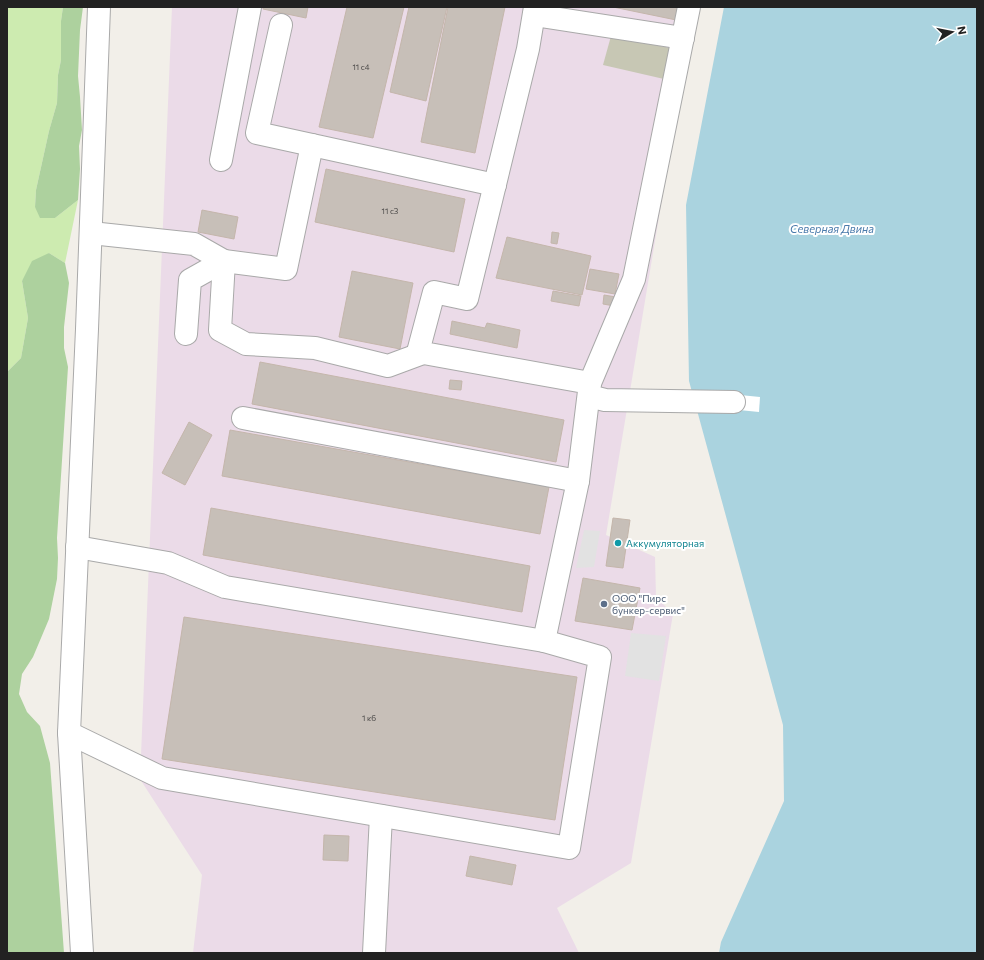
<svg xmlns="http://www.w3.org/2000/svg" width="984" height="960" font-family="Commissioner,sans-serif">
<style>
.industrial{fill:#ebdbe8}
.construction{fill:#c7c7b4}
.grass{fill:#cdebb0}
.forest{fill:#add19e}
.parking{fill:#e2e2e2}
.water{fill:#aad3df}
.pier{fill:#fff}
.building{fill:#c7bfb8;stroke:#c4b6ab}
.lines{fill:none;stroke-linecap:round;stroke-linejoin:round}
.minor-casing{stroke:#a9a9a9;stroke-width:24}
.minor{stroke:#fff;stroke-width:22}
.culture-dot{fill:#0f9aa8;stroke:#fff;stroke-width:1.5}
.service-dot{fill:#5c6f8a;stroke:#fff;stroke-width:1.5}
.labels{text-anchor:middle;stroke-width:4;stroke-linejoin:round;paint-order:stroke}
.number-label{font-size:8px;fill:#4b4948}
.culture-label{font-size:10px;fill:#0d838f;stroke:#fff;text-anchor:start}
.service-label{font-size:10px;fill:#4e5e75;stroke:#fff;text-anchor:start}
.water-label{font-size:11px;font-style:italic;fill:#4a7aab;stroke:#fff}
</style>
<rect width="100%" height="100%" fill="#f2efe9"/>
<polygon class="industrial" points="172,7 694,7 606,535 655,557 656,597 673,614 631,863 557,908 579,953 193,953 202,875 140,779"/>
<polygon class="construction" points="611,36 670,48 664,79 603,65"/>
<polygon class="grass" points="7,7 63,7 61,21 61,60 58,75 57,103 49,131 36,190 35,207 55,218 78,200 65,263 49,253 22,281 28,318 21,358 8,371 7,374"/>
<g class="forest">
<polygon points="63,7 83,7 80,30 78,76 80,97 82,130 79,146 80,169 78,200 55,218 40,218 35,207 36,190 49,131 57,103 58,75 61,60 61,21"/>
<polygon points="49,253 65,263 69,283 64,327 64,348 68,367 57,538 58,558 57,579 49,619 33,657 22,674 19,694 27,712 40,726 50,763 64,953 7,953 7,374 8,371 21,358 28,318 22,281 32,261"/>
</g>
<g class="parking">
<polygon points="584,530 600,531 594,567 576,568"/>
<polygon points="631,633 666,636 659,681 625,676"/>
</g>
<polygon class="water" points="724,7 977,7 977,953 719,953 721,942 784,801 783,725 689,381 686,205"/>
<polygon class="pier" points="740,395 760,397 759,412 739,410"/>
<g class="building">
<polygon points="263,7 308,7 306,18 263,9"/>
<polygon points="347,7 404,7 373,138 319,127"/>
<polygon points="409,7 447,7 426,101 390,92"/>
<polygon points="448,7 505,7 475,153 421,142"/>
<polygon points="613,7 689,7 686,22"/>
<polygon points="326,169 465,199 454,252 315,222"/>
<polygon points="202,210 238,217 234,239 198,232"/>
<polygon points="552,232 559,233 557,244 551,243"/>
<polygon points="507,237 591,256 582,295 496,278"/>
<polygon points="590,269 619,274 615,294 586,289"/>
<polygon points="352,271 413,283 400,349 339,337"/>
<polygon points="553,291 581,296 579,306 551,301"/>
<polygon points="604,295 622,298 620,307 603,304"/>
<polygon points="452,321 485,328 487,323 520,330 517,348 450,334"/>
<polygon points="260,362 564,420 556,462 252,404"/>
<polygon points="450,380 462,381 461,390 449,389"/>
<polygon points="189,422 212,435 185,485 162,473"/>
<polygon points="230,430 549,487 540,534 222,476"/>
<polygon points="211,508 530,566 522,612 203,555"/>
<polygon points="613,518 630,520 623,568 606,566"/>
<polygon points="583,578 640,588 632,630 575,621"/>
<polygon points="184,617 577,677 555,820 162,759"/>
<polygon points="324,835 349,836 348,861 323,860"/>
<polygon points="470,856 516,865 512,885 466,876"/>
</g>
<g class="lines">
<defs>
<g id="minor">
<polyline points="535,7 528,49 467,299 434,292 418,352 590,383 578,481"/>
<polyline points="534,15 683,38"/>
<polyline points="281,25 257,133 495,185"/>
<polyline points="221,160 250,7"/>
<polyline points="91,233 194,244 224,261 220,330 246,344 315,348 388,366 423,353"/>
<polyline points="186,334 190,280 224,261 286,269 312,145"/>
<polyline points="590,383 634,279 689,7"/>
<polyline points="589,396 605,400 734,402"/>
<polyline points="243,418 578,481 544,641"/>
<polyline points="69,733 162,778 569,848 600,657 544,641 225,587 168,563 77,547"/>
<polyline points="82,953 69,733 87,329 99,7"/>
<polyline points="374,953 381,816"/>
</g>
</defs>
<use href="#minor" class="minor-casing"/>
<use href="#minor" class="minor"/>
</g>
<circle class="culture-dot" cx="618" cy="543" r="4"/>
<circle class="service-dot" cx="604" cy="604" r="4"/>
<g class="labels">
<g class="number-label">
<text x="361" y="70">11 с4</text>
<text x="390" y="214">11 с3</text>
<text x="369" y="721">1 к6</text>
</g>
<g class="culture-label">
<text x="626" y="547">Аккумуляторная</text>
</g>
<g class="service-label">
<text x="612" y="602">ООО "Пирс<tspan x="612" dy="12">бункер-сервис"</tspan></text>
</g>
<g class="water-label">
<text x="832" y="233">Северная Двина</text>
</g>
</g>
<rect width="984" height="960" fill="none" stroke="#222222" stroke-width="16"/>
<g transform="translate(952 32) rotate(80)" stroke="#ffffff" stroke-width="3" paint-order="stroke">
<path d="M0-3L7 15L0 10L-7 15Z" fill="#222222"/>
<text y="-6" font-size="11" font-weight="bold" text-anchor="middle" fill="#222222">N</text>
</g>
</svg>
